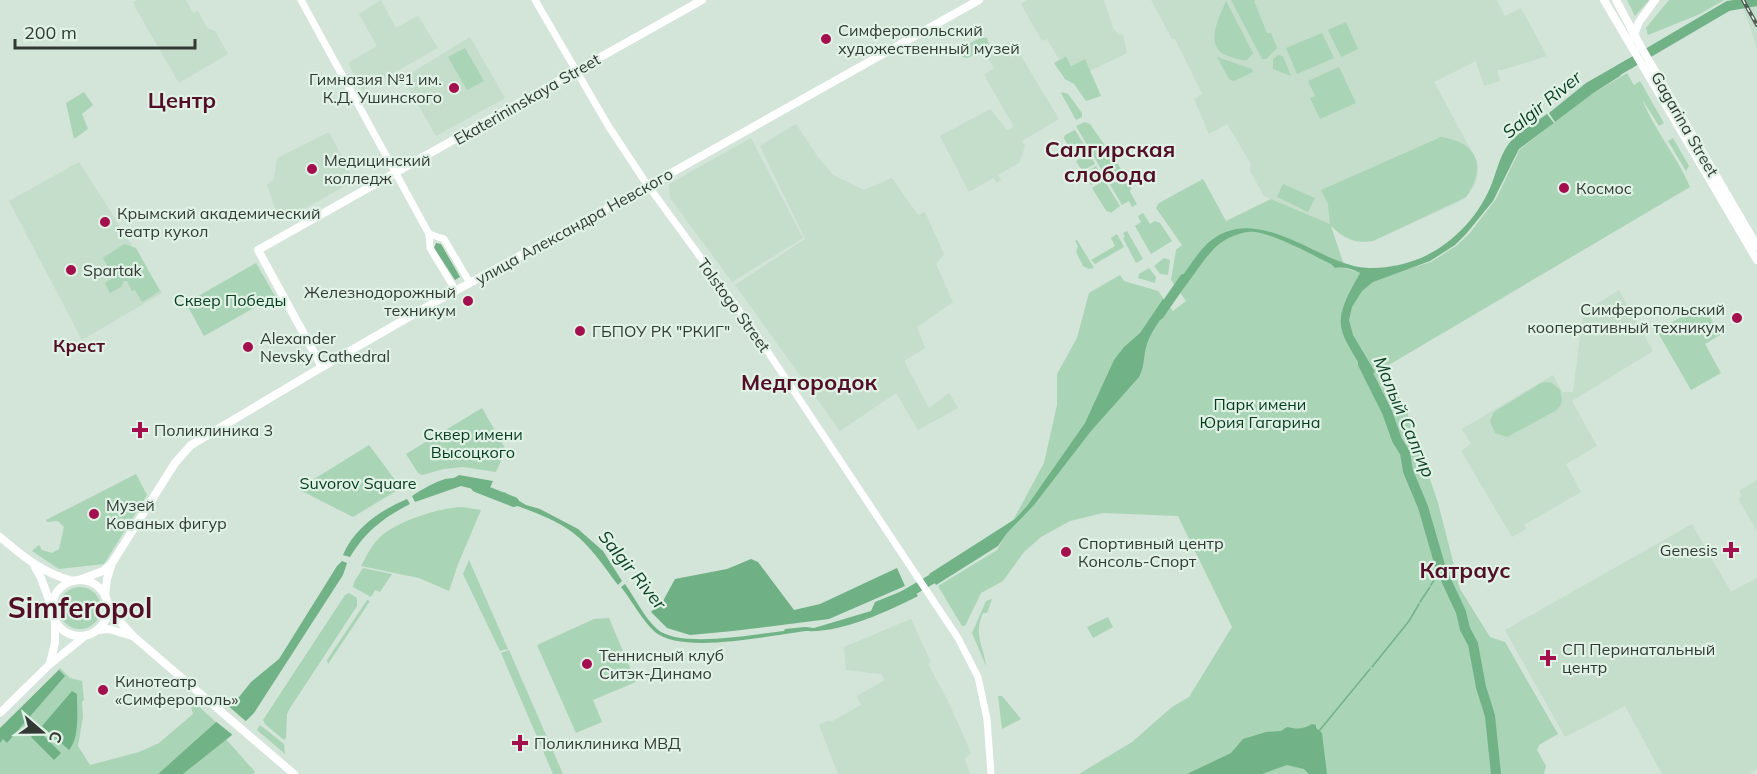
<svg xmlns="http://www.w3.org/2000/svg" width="1757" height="774" font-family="Mulish,sans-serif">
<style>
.built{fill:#c5ddcb}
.green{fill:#aad4b6}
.forest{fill:#6fb185}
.water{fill:#71b387}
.pier{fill:#d3e4d8}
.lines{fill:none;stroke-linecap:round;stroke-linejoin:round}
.stream{stroke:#71b387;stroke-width:1.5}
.river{stroke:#71b387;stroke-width:10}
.secondary{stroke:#fff;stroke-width:7}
.primary{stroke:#fff;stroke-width:8}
.rail-casing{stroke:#525b55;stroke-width:4}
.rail{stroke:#e0f2e5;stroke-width:1.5;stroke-dasharray:4.5;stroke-linecap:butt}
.poi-dot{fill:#a4104e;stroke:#e0f2e5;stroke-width:2}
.labels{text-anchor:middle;stroke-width:4.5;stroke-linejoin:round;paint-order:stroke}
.poi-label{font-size:16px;fill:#333a35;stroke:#e0f2e5;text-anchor:start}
.street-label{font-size:16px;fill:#333a35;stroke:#e0f2e5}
.park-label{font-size:16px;fill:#043b1e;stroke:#e0f2e5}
.water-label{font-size:18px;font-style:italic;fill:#0a3f22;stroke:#e0f2e5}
.neighbourhood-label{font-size:18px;font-weight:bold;fill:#530f27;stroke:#e0f2e5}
.district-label{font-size:22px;font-weight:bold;fill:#530f27;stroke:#e0f2e5}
.town-label{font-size:28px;font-weight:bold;fill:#530f27;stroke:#e0f2e5}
</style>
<rect width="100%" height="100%" fill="#d3e4d8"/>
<g class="built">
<polygon points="137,0 186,0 193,13 198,11 207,28 215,31 228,54 179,83 135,7 133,2"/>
<polygon points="381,0 396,28 418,16 438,48 363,90 348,63 377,46 359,14"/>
<polygon points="1027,0 1104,0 1113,28 1119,35 1123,34 1127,53 1090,71 1085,60 1071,66 1066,56 1059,59 1047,39 1042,41 1021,4"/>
<polygon points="1151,0 1497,0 1505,16 1521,8 1547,56 1502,70 1497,70 1500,81 1484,86 1476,61 1434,82 1477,161 1478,173 1475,185 1466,197 1457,203 1373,241 1358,242 1340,234 1330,224 1264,196 1250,171 1251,164 1227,124 1209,134 1194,99 1202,94 1175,39 1172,39"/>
<polygon points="1739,0 1757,0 1757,50 1749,23"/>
<polygon points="470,37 505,98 436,136 403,78"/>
<polygon points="1012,41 1059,119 1022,141 1025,146 1019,163 998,175 1001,180 997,183 993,178 969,192 940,136 990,109 1007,130 1014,127 984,75 994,68 986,55"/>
<polygon points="796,124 818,157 833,175 864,190 892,178 918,215 925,212 944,254 936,264 953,302 917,327 925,348 904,361 929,408 949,393 958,408 918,430 896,393 840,431 735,285 805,239 760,146"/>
<polygon points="329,132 354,181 293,215 276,212 267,185 274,179 277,158"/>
<polygon points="751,138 803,238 732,282 670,198 669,184"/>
<polygon points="79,162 162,293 82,340 9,201"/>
<polygon points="1619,290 1653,351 1572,401 1597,446 1566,464 1581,492 1524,525 1526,529 1512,537 1461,451 1471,444 1462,429 1553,375 1562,392 1573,392 1583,313"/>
<polygon points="1757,480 1757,531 1738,499 1742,496 1739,491"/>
<polygon points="1692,524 1731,592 1757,578 1757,769 1749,774 1662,774 1625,706 1565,737 1505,630"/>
<polygon points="911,619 931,662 928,664 949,703 971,753 965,759 970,774 838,774 819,725 830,720 831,722 861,705 857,696 885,680 881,674 846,670 844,647"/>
</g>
<g class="green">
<polygon points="1231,0 1256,0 1254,1 1267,33 1271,33 1277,48 1266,59 1262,59"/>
<polygon points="1627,0 1649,0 1635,16"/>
<polygon points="1669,0 1724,0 1700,14 1648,35 1646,28"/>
<path d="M1226,1L1253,53L1247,60C1240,61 1235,58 1228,56C1203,47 1219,18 1226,1Z"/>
<polygon points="1346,22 1358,49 1341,57 1328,30"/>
<polygon points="1322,33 1334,58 1297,74 1286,48"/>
<polygon points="982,37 987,38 989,45 968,58 962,57 960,53 961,48"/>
<polygon points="465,48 484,81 467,90 448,57"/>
<polygon points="1278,55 1283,56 1291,76 1273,69 1273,59"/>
<polygon points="1066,56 1071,66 1085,59 1101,96 1086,101 1074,84 1065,79 1054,63"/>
<polygon points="1217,57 1252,69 1253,72 1234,81 1229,79"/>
<polygon points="1339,67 1356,103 1320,119 1310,98 1315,96 1308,81"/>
<path d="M1627,73L1634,85L1640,81L1664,123L1659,126L1642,99C1654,130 1677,156 1690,187L1382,369L1406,409L1438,503L1460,589L1490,637L1505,642L1558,734L1539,745L1537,750L1546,766L1544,774H1079L1132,742L1172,707L1189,697L1232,627L1178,516L1103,513L1070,521L1041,537L1024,552L1003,581L981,593L965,626H962L938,586L997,550L1044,463L1057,405V374L1077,338L1089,293L1120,275L1124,281L1158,291L1173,311L1186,301L1171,280L1176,250L1182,245L1156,208L1159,203L1203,179L1226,221L1271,199L1330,224L1328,204L1321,190L1441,137C1478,142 1487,167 1466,197L1373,241C1354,244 1344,238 1331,226L1345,268L1360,273L1391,274L1431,262L1456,246L1469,234L1496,199L1520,149L1589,96Z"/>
<polygon points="84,92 93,105 82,114 88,129 74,139 66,103"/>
<polygon points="1062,92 1068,94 1082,113 1082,117 1076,120 1061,93"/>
<polygon points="1085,122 1090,124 1130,182 1107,179 1076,126"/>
<polygon points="1075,130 1088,151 1075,159 1064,138 1065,135"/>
<polygon points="1673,138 1689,166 1686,171 1668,141"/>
<polygon points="1089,154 1095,164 1082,171 1076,161"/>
<polygon points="1096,166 1103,178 1091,185 1084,174"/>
<polygon points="1104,180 1120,206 1111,213 1109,211 1107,212 1092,188"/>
<polygon points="1108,181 1132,184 1130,192 1137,204 1132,207 1129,201 1122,205"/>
<polygon points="1283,184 1315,198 1308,212 1277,197"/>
<polygon points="1143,213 1150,224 1155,221 1160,223 1172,241 1151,254 1135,226 1141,222 1138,216"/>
<polygon points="1127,231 1143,259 1136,263 1123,238 1125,237 1123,233"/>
<polygon points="1117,234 1124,247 1095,264 1091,260 1115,246 1111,238"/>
<polygon points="1077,240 1094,268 1089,269 1083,266 1076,252 1078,246 1075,241"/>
<polygon points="124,244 136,248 160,291 142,302 135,290 132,291 127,281 124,281 121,287 110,293 105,283 113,277 103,258"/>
<polygon points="1164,258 1170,260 1168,275 1160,274 1154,266"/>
<polygon points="256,263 275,296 204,336 186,303"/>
<polygon points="1149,268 1156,277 1155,283 1138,278 1139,274"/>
<polygon points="1700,306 1705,308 1720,335 1705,344 1721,373 1691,390 1657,331"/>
<polygon points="1546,382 1552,383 1560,390 1562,401 1560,406 1557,410 1507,437 1495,433 1490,421 1494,412 1541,383"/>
<polygon points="482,408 506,450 496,472 463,467 444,469 422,475 418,473 406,454"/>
<polygon points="369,445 401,488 353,517 298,489"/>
<polygon points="136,474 147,495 104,564 59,569 32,551 39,545 42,550 52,553 59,549 64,527 58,521 47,522 46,520"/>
<path d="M462,507L481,510L458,564L449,591L419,578L361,566C366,557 371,546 379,538C397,521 438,508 462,507Z"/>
<polygon points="469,560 508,649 500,651 463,574"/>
<polygon points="363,568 392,574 380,592 375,590 371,597 353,587 354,582"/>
<circle cx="80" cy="608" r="21"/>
<polygon points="349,593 357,598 357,606 290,708 287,714 286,738 284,740 265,724 263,720 345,595"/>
<path d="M992,599L987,613H983C973,635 984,646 986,666L972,633L986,601Z"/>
<polygon points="367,600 370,601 328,664 327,660"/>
<polygon points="1108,617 1113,627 1093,638 1087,627"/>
<polygon points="609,618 636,682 593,700 602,722 576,733 537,645 594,619"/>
<polygon points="509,650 563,774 553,774 501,653"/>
<polygon points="60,668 70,678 82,681 84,700 82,702 83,717 78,746 90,765 139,752 159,743 193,714 188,697 216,722 158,774 0,774 0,730"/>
<polygon points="998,696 1002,696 1021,719 1002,729"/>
<polygon points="260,725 284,744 285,754 257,730"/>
<polygon points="226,739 255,772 253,774 183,774"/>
</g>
<g class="forest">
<polygon points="436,243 441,244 460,277 455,280 434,248"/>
<polygon points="751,559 758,562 794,610 820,604 897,568 905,586 829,619 733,631 690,635 667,628 651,612 663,601 675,579 727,569"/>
<polygon points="59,670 65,676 7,743 3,739 0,743 0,728"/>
<path d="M72,691L77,694C77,710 80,738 69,750L42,726Z"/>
<polygon points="38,730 61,753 54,760 31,737"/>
</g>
<g class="water">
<polygon points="1628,59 1633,68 1624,70 1620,76 1592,94 1555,122 1549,113 1586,83"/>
<path d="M1547,114L1554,123L1519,149L1493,201L1466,234L1455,245L1430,261L1373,282L1362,291L1352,307L1349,320L1353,335L1375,372L1367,377C1339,328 1329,327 1359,275L1360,273C1352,269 1343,266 1335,268L1331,264C1314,256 1266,229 1248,232C1239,233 1226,238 1218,245C1205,256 1192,279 1180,292L1175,286C1186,272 1196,254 1209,242C1254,204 1309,255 1354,266C1376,271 1401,266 1421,258C1453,244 1480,215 1492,183C1497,170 1501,152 1511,141C1521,131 1536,122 1547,114Z"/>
<path d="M1163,299L1169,307C1162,318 1151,331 1147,344C1143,356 1145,366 1139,377L1091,431L1034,505L1007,533L998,546L936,585L929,574L1015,519L1027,506L1085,423L1114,360L1124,347L1140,333Z"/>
<path d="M459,475L493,481L489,490L485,492L461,486L415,502L412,496C422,489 433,483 445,479C451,478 454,479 459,475Z"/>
<path d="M504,492L526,505L540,509L578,529L603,551L622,581L618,585C604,567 591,546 572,532C552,517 525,509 501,500Z"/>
<path d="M407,499L410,504C384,517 365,532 350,557L343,555C354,528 381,510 407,499Z"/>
<polygon points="342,561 347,563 343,575 254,713 232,735 183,774 158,774 216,722 228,706 239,697 251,682 279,659 337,566"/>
<path d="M625,584C635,598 644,617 657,629C679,649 754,634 784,631L785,629L805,627L814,628L871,611L875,602L912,587L918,596C886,612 842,633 806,631C772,635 682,655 655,632C642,620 632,601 621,587Z"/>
<path d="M1312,724L1316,725V728L1322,733L1327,774H1309L1304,769L1287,765L1262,774H1187L1231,753L1243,739L1266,732L1281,731L1287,727C1296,729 1302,730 1312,724Z"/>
</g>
<polygon class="pier" points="226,704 248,723 234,736 214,720"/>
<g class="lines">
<g class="stream">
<polyline points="1431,585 1441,569"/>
<polyline points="1420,602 1430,587"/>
<polyline points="1372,667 1409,621 1419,604"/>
<polyline points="1319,731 1370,669"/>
</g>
<g class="river">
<polyline points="1619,70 1728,6 1757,1"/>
<polyline points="1159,315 1184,279"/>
<polyline points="1363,364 1387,412 1397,440 1405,453 1408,471 1423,507 1441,569 1461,612 1465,629 1473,644 1481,687 1490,716 1496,774"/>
<polyline points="476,487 514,502"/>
<polyline points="903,596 944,572"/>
</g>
<g class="secondary">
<polyline points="301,0 429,234 430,248 456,291"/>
<polyline points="535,0 609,127 644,180 752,328 958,638 978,677 987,719 991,774"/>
<polyline points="429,234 444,239 470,283"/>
</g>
<g class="primary">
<polyline points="1604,0 1757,260"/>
<polyline points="1616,0 1641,47 1757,246"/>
<polyline points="1633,37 1639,22 1655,0"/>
<polyline points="322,367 258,250 702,0"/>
<path d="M0,537C24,557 42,573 73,581"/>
<polyline points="34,565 41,578 52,608"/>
<polyline points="79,580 103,571 111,564"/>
<circle cx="80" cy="608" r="28"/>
<polyline points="105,596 107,579 112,563 175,463 191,445 322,367 435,302 648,186 979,0"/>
<polyline points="108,605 115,616 133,636 294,774"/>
<polyline points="97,630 109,629 132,636"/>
<polyline points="50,663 55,643 55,622"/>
<polyline points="0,713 49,665 85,636"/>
</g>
<defs>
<polyline id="rail" points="1743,0 1757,25"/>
</defs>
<use href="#rail" class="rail-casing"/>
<use href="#rail" class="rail"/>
</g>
<g class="poi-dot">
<circle cx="826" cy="39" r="6"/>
<circle cx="454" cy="88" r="6"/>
<circle cx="312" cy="169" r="6"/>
<circle cx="1564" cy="188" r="6"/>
<circle cx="105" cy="222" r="6"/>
<circle cx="71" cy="270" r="6"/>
<circle cx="468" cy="301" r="6"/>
<circle cx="1737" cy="318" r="6"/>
<circle cx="580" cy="331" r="6"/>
<circle cx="248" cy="347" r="6"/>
<path d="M137 421h6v6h6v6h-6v6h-6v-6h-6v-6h6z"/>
<circle cx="94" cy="514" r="6"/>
<path d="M1728 541h6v6h6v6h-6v6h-6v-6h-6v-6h6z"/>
<circle cx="1066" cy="552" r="6"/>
<path d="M1545 649h6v6h6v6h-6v6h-6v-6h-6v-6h6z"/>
<circle cx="587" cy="664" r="6"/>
<circle cx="103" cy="690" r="6"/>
<path d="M517 734h6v6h6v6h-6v6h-6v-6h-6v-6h6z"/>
</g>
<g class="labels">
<g class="poi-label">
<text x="838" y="36">Симферопольский<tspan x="838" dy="18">художественный музей</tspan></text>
<text x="442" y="85" text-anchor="end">Гимназия №1 им.<tspan x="442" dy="18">К.Д. Ушинского</tspan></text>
<text x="324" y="166">Медицинский<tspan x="324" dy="18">колледж</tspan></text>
<text x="1576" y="194">Космос</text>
<text x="117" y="219">Крымский академический<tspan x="117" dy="18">театр кукол</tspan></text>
<text x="83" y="276">Spartak</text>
<text x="456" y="298" text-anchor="end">Железнодорожный<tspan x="456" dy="18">техникум</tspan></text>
<text x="1725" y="315" text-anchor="end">Симферопольский<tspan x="1725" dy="18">кооперативный техникум</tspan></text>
<text x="592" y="337">ГБПОУ РК "РКИГ"</text>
<text x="260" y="344">Alexander<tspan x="260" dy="18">Nevsky Cathedral</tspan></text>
<text x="154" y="436">Поликлиника 3</text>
<text x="106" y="511">Музей<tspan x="106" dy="18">Кованых фигур</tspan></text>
<text x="1078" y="549">Спортивный центр<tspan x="1078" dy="18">Консоль-Спорт</tspan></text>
<text x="1718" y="556" text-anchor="end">Genesis</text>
<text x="1562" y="655">СП Перинатальный<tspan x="1562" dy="18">центр</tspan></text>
<text x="599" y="661">Теннисный клуб<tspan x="599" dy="18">Ситэк-Динамо</tspan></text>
<text x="115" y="687">Кинотеатр<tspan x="115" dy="18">«Симферополь»</tspan></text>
<text x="534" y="749">Поликлиника МВД</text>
</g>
<g class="street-label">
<text transform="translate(527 99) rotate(-30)" y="6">Ekaterininskaya Street</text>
<text transform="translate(1685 124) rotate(60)" y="6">Gagarina Street</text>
<text transform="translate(574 226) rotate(-29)" y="6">улица Александра Невского</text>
<text transform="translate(734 305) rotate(54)" y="6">Tolstogo Street</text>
</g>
<g class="park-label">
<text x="230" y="306">Сквер Победы</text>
<text x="1260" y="410">Парк имени<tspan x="1260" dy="18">Юрия Гагарина</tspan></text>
<text x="473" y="440">Сквер имени<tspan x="473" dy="18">Высоцкого</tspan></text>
<text x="358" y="489">Suvorov Square</text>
</g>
<g class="water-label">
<text transform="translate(1542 105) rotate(-39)" y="6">Salgir River</text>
<text transform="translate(1404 417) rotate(67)" y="6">Малый Салгир</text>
<text transform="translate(632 570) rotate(51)" y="6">Salgir River</text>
</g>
<g class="neighbourhood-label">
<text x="79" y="352">Крест</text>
</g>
<g class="district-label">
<text x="182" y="108">Центр</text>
<text x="1110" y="157">Салгирская<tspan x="1110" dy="25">слобода</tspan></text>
<text x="809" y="390">Медгородок</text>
<text x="1465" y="578">Катраус</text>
</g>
<g class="town-label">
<text x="80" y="618">Simferopol</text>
</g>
</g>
<g transform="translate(42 732) rotate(110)" stroke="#e0f2e5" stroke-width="4.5" paint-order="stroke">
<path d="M0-4.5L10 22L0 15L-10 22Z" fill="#333a35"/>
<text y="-9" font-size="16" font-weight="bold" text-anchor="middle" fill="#333a35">С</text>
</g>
<path d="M15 39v9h180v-9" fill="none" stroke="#333a35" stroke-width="3"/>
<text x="24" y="39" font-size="18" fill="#333a35" stroke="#e0f2e5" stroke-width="4.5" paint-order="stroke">200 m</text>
</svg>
